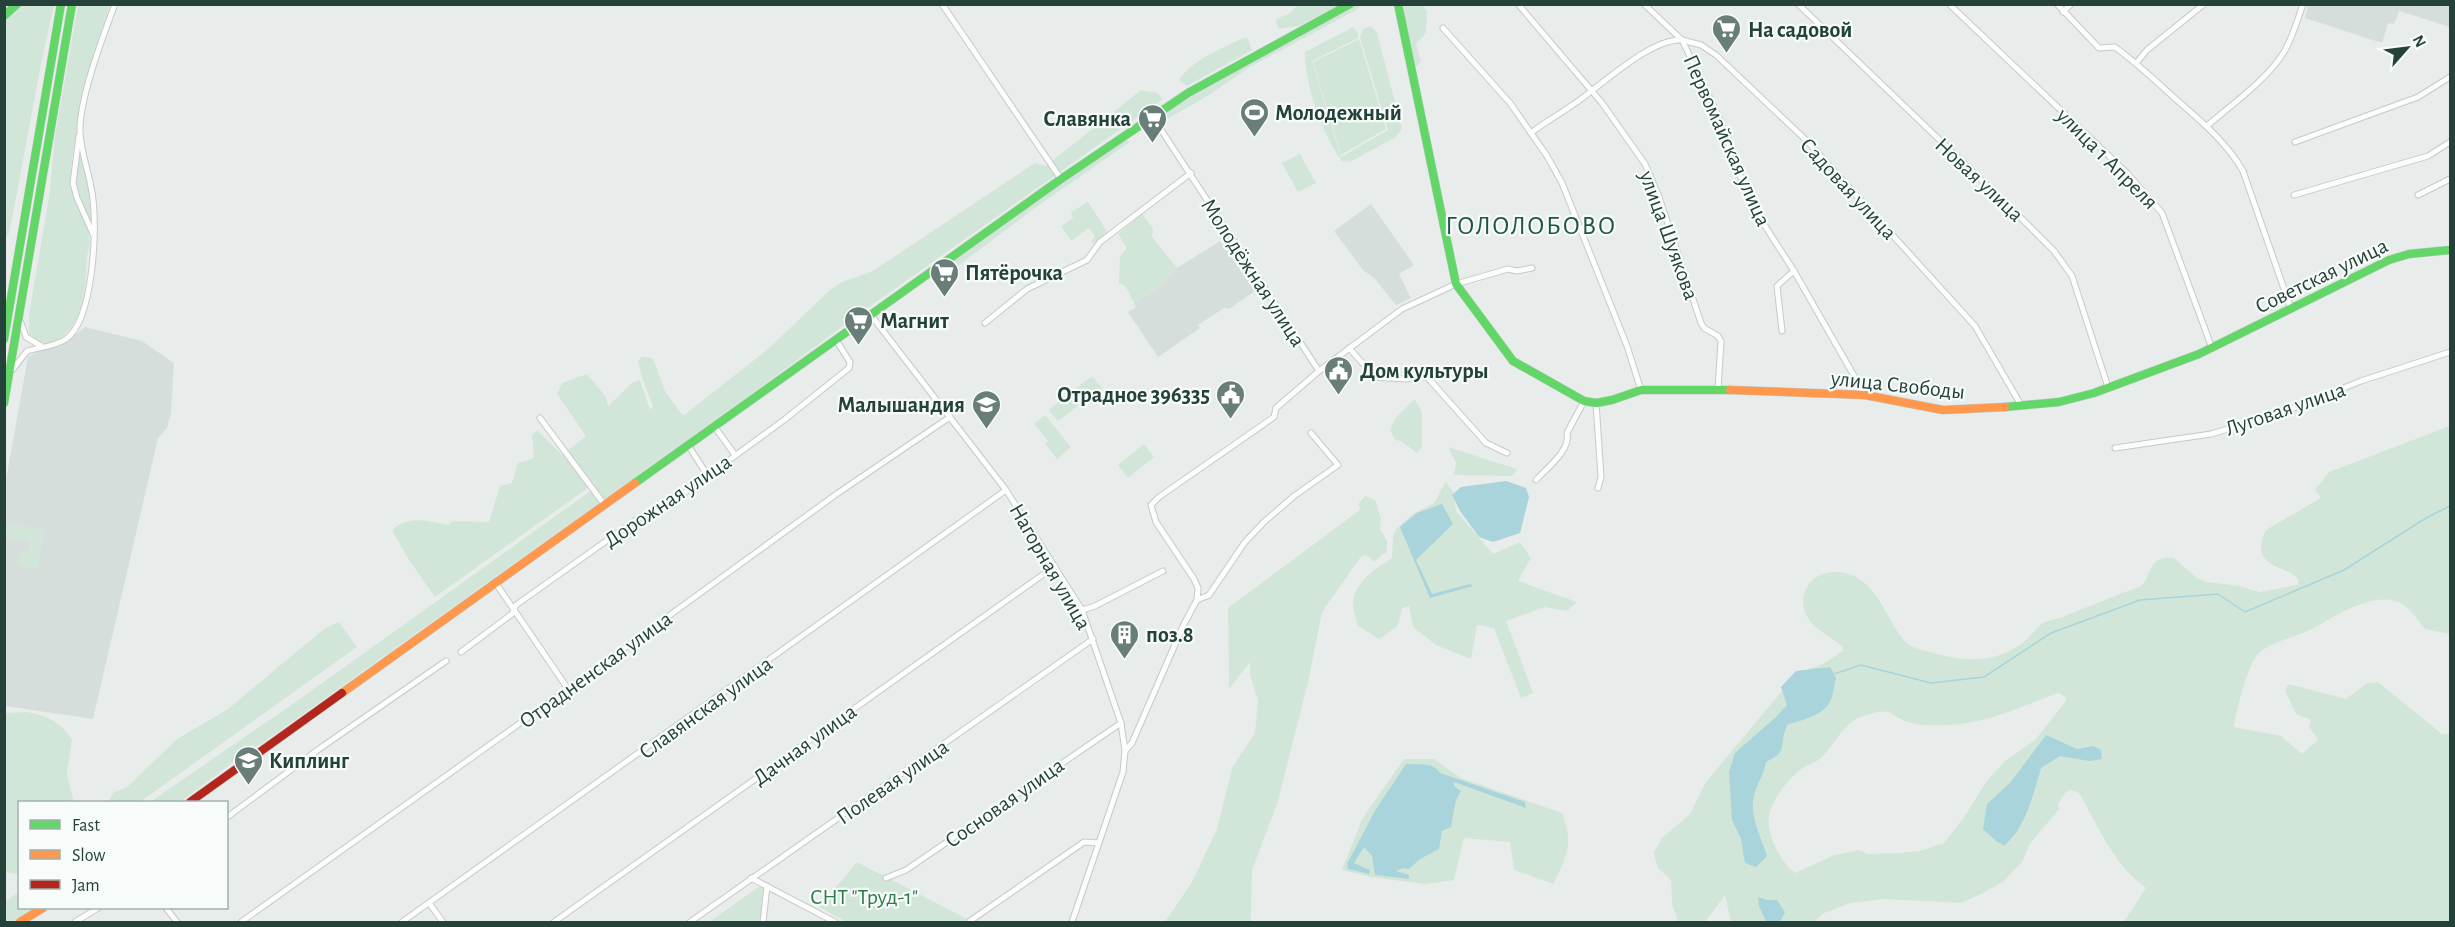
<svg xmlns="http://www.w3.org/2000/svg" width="2455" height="927" font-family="'Alegreya Sans',sans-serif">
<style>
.built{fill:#d6dedb}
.green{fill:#d1e6d8;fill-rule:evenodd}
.water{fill:#a9d4db}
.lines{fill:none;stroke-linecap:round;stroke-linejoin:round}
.stream{stroke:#a9d4db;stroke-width:1.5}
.street-casing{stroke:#c5cac8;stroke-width:7}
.fast-casing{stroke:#c3cbc8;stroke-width:9}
.slow-casing{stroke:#c3cbc8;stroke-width:9}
.jam-casing{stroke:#c3cbc8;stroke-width:9}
.street{stroke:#fcfcfc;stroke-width:5}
.fast{stroke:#63d668;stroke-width:8}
.slow{stroke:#ff974d;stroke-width:8}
.jam{stroke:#b3261e;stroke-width:8}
.labels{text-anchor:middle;stroke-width:4.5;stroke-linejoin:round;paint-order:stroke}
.poi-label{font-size:22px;font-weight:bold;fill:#24423a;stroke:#f7fbf9;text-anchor:start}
.street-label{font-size:22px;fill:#24423a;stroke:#f7fbf9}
.park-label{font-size:22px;fill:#2d7a4b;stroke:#f7fbf9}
.quarter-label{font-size:26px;letter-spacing:1.5px;fill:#1f5548;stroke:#f7fbf9}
</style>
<rect width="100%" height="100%" fill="#e8edeb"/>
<g class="built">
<polygon points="2308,5 2450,5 2450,27 2399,11 2394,24 2388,23 2382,43 2305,18"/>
<polygon points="1371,204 1414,265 1399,274 1411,298 1396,305 1374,278 1363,270 1334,231"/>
<polygon points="1220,241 1255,291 1229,309 1224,308 1198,325 1200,328 1158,357 1128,312 1136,307 1134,303 1157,289 1177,268"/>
<polygon points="85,327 142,341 174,363 171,413 167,428 158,438 93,719 5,706 5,485 28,357 38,351 61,346"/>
</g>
<g class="green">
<polygon points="1299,4 1339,4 1339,5 1299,26 1278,29 1276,19 1290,13"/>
<polygon points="21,5 54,5 41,64 12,219 9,233 5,239 4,21"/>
<path d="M78,5H110C89,60 78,116 70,174C69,197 86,215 89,236C91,244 87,252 87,259C85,287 85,323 58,339C46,345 38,344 29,334V314L49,197L55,136Z"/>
<polygon points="1354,5 1362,5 1356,10 1250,67 1209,95 1162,122 1166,112 1227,75"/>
<polygon points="1402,5 1422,5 1427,11 1426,33 1416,44 1421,61 1414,70"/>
<path d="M1371,26L1377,33L1402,129L1396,137L1350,162L1342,161C1322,134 1305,86 1305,52L1353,27L1358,33V38L1312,61L1341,157L1388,130L1360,37L1363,29Z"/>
<path d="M1247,37L1252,50L1187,86L1179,80C1191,60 1226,46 1247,37Z"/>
<polygon points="1359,39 1386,129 1341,155 1313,62"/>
<path d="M1141,90L1157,93L1163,99L855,317L761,387L261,744L252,748L180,802H150L297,701L592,490L596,478L592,485L435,597L407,557L392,530C409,515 428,521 448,525L453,521L489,522L500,486L512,483L518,463L534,458L532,435L537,430L562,455L586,436L557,394L562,383L587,374L606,397L608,406L632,383L640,380L650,410L653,406L642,378L638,361L642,356L653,359L665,391L683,416L768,349L830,290L842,282L873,271L1035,163L1046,166Z"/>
<polygon points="1124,139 1130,142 1039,205 946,275 943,266"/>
<polygon points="79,153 88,184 92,228 79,197 76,183"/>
<polygon points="1300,154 1316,183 1298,192 1282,163"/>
<polygon points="1088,202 1108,233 1093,244 1091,241 1095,237 1089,228 1071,241 1061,226 1073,218 1071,212"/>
<polygon points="1142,214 1153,228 1152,237 1177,268 1157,289 1134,303 1126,287 1119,283 1120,256 1127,248 1118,234"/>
<polygon points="1092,376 1102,388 1058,421 1049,411 1050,409"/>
<polygon points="1415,399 1422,413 1422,447 1417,453 1401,441 1395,440 1390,430 1396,417"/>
<polygon points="1045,415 1071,447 1057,459 1045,444 1048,441 1034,424"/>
<path d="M2450,426V634L2425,629C2415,617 2408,603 2391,600C2364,596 2333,618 2310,630C2293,638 2273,641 2259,653C2248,663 2236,711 2234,727L2281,736L2302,754L2318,740L2309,727L2311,720L2296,714L2285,690L2289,684L2346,699L2367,683L2378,682L2442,734H2450V922H2124L2146,888C2113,864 2099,828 2079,793L2071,790L2066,792L2058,804L2059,809L2030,844L2022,862L2004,881L1983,893L1961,903L1883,899L1851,903L1824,913L1814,922H1731L1725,895L1705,922L1678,921L1672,904L1671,880L1658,868L1655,858L1654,852L1662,838L1690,814L1706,782L1796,674L1823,664L1843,651L1842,646C1825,632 1804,626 1803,601C1803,594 1805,590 1809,584C1816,575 1825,572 1837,572C1884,574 1888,639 1916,648C1954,660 1989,668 2024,642C2030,637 2036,627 2043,623C2049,620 2058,619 2065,616C2090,606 2116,595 2142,586C2153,571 2149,555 2174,558L2197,578L2206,582L2240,586L2259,592L2297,585L2299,582C2293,564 2246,571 2266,530L2321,498L2315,490L2329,472ZM2058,693L2066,697V701L2036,739L2004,762L1986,782L1967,813L1944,843L1920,851L1899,853L1868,854L1858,850L1832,856L1795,873C1781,863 1766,834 1769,816C1771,801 1787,781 1799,771C1806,765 1816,763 1822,757C1837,742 1843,722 1864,716C1871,714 1880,710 1887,712C1892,713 1897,718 1903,720C1917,726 1934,726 1948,725C1986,724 2023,706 2058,693Z"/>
<polygon points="1144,444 1154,457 1128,478 1118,465"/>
<polygon points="1448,447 1517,469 1512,476 1454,475 1456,463"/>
<path d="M1446,481L1453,492L1456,511L1493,554L1520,542L1531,558L1518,581L1577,602L1567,611L1545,607L1506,621L1533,693L1521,698L1494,628L1477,625L1471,659L1436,645L1413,627L1409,606L1402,608L1398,626L1379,639L1358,626C1356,619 1353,610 1353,603C1354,582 1376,568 1392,558L1393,537L1396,529L1413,514L1434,503Z"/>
<polygon points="1365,496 1375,500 1381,519 1380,529 1387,541 1387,551 1374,562 1366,555 1360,558 1322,612 1309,678 1278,801 1252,870 1251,922 1165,922 1192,882 1217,829 1232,768 1255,733 1258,700 1250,675 1250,662 1229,689 1228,608 1360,510 1359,503"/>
<polygon points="10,523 44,530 37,569 18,565 21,552 28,553 30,541 6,538 5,550 5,526"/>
<polygon points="339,622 357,647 140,802 108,802 114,792 126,788 177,739 228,709 325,628"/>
<path d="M28,712C50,718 58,720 72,739L67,774L74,802H20L19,874L5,872V713Z"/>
<path d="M1404,759H1434L1461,778L1562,813C1574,843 1567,857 1553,884L1514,870L1510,842L1464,838L1454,880L1425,884L1371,877L1342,870L1362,819Z"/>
<polygon points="857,862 973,922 847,922 819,907"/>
<polygon points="763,884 761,922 709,922"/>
<polygon points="19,892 20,908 34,908 13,922 5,922 5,902"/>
</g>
<g class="water">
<polygon points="1506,481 1526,488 1529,497 1520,533 1493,542 1479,537 1460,511 1452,495 1461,487"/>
<polygon points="1442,504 1453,524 1416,560 1432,594 1470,584 1473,586 1430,598 1400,527 1417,513"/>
<path d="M1830,667L1836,678C1834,685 1833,696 1830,702C1823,715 1801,721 1788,724C1777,745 1791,750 1766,762C1764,776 1754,787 1753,802C1751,819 1762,839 1767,856L1756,867L1745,863L1741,839L1732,820L1729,772L1735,753L1776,717L1787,705L1781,687L1796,671Z"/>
<path d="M2046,735L2077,749L2093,746L2101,750L2102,759L2089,761L2060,756L2041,768C2033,795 2026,827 2004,846L1996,841L1983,829L1987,804L2010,783Z"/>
<path d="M1406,764C1418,765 1434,762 1440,773L1525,802L1526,808L1454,782V786L1461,791L1456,800L1451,827L1442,831L1439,849L1420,859L1409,869L1403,868L1396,871L1409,875V879L1375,875L1372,856L1364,847L1354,863L1370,870L1369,874L1348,869L1347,864L1376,809Z"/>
<polygon points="1758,897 1767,900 1777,900 1785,912 1780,922 1766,922 1759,906"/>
</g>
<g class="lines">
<polyline class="stream" points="1834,674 1861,665 1931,683 1984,677 2051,633 2140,600 2218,594 2245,612 2344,570 2426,518 2450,506"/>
<defs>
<g id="street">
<polyline points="942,4 1061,179"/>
<polyline points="1518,4 1602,103 1645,164 1659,197 1701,323 1704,328 1718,336 1721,341 1718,390"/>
<polyline points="1644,4 1682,40 1701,45 1716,55 1807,141 1975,326 2021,405"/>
<polyline points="1798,4 2022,219 2054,251 2072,276 2108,387"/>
<polyline points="1949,4 2127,173 2162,213 2212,348"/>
<path d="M2057,4L2099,48L2115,47C2138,64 2158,83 2179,102C2203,123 2227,143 2243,171L2291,309"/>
<polyline points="2063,12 2071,4"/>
<polyline points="1443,28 1510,103 1547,156 1562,183 1627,346 1641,390"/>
<polyline points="2137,62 2147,50 2204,4"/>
<polyline points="1152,116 1319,371"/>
<path d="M2207,126C2231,105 2268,79 2284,52C2293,37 2297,21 2303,4"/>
<path d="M1531,133C1545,122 1560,114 1574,104C1601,86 1650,38 1682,40L1718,115L1745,189L1756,212L1794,271L1865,395"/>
<polyline points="79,136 73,183 77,198 94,236"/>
<polyline points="2295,142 2418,97 2450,77"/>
<polyline points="2294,195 2428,156 2450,142"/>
<polyline points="2418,195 2450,179"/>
<polyline points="870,314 1006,490 1082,610 1121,723 1125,751 1123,772 1072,922"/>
<polyline points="21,323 26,337 41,346"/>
<polyline points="985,323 1027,289 1087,260 1100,242 1191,173"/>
<polyline points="1782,331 1777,286 1794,271"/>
<polyline points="1349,348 1375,377 1406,379 1420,376 1428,378 1486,443 1507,453"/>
<path d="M13,369L27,351C40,347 54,347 66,339C93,320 97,232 93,200C91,177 81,155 80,132C79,99 103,36 115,4"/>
<polyline points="1596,403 1601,477 1598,488"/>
<polyline points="540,418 604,504"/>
<polyline points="714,426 735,455"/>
<polyline points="688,445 704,470 710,475"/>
<polyline points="2115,448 2211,434 2276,415 2361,381 2450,352"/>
<path d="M1536,480C1547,468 1571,450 1567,433L1584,401"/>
<polyline points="495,582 568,689"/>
<polyline points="1197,600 1209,595 1245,542 1264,522 1294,496 1338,465 1311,433"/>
<polyline points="1082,610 1095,606 1163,571"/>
<polyline points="461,652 512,614 516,605 640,517 680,496 784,420 849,368 850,362 836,340"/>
<polyline points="1125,751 1132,743 1184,624 1197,600 1198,588 1194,579 1156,522 1151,505 1159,497 1274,417 1276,408 1319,371 1402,309 1456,284 1508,269 1517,271 1532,268"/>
<polyline points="226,818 319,749 446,661"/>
<polyline points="751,878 835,922"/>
<polyline points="886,878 906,870 1121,723"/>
<polyline points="429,903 443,922"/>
<polyline points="166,908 177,922"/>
<polyline points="75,922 98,908"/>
<polyline points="241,922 568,689 838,493 950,417"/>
<polyline points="402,922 1006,490"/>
<polyline points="554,922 1055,566"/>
<polyline points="690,922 1093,639"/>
<polyline points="763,922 767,886"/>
<polyline points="972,922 970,921 1084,842 1099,843"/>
</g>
<g id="fast">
<polyline points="1398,4 1456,284 1513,361 1584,401 1596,403 1612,400 1641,390 1730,390"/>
<polyline points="4,16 17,4"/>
<polyline points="4,339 61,4"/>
<polyline points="4,403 72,4"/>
<polyline points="2005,407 2059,402 2094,393 2199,354 2389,260 2409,254 2450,250"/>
<polyline points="635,483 1061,179 1188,93 1350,4"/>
</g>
<g id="slow">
<polyline points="1730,390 1865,395 1943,410 2005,407"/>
<polyline points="342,693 635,483"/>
<polyline points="20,922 43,908"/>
</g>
<polyline id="jam" points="190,802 342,693"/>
</defs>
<use href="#street" class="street-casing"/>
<use href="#fast" class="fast-casing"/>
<use href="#slow" class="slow-casing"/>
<use href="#jam" class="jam-casing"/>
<use href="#street" class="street"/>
<use href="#fast" class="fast"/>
<use href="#slow" class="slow"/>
<use href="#jam" class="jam"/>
</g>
<defs>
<symbol id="supermarket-pin" viewBox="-11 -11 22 30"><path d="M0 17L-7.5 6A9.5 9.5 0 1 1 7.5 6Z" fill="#697e78" stroke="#f7fbf9"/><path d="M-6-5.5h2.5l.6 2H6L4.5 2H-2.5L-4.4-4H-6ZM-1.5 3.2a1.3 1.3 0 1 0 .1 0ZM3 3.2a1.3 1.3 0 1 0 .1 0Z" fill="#fff"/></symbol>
<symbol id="stadium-pin" viewBox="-11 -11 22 30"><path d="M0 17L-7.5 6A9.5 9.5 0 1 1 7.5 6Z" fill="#697e78" stroke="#f7fbf9"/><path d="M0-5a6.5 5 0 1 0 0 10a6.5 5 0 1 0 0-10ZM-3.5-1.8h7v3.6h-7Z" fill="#fff"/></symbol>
<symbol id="civic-pin" viewBox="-11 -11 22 30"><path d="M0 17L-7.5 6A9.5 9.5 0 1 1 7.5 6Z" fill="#697e78" stroke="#f7fbf9"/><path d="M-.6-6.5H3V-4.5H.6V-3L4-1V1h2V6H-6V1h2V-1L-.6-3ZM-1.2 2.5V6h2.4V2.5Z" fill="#fff"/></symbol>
<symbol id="school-pin" viewBox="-11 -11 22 30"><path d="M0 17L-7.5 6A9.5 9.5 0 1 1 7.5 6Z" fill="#697e78" stroke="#f7fbf9"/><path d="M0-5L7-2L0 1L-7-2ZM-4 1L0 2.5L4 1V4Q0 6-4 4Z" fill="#fff"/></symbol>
<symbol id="building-pin" viewBox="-11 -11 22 30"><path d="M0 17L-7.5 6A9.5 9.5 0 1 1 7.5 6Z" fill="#697e78" stroke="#f7fbf9"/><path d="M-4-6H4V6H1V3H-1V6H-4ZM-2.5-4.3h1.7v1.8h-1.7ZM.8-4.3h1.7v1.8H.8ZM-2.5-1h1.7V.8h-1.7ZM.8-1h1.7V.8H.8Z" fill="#fff"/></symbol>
</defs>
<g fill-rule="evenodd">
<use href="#supermarket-pin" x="1710" y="12" width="33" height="45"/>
<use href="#stadium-pin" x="1238" y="96" width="33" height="45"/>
<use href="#supermarket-pin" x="1136" y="102" width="33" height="45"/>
<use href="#supermarket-pin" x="928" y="256" width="33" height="45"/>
<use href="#supermarket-pin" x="842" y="304" width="33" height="45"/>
<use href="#civic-pin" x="1322" y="354" width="33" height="45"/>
<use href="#civic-pin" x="1214" y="378" width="33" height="45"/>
<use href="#school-pin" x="970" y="388" width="33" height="45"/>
<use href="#building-pin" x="1108" y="618" width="33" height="45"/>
<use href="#school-pin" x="232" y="744" width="33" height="45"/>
</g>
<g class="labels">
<g class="poi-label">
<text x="1748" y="37">На садовой</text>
<text x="1275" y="120">Молодежный</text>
<text x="1131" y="126" text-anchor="end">Славянка</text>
<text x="965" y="280">Пятёрочка</text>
<text x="880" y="328">Магнит</text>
<text x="1360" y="378">Дом культуры</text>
<text x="1210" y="402" text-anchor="end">Отрадное 396335</text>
<text x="965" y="412" text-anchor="end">Малышандия</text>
<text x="1146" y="642">поз.8</text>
<text x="269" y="768">Киплинг</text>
</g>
<g class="street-label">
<text transform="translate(1728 140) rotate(66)" y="8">Первомайская улица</text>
<text transform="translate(2108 158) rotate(45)" y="8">улица 1 Апреля</text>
<text transform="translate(1980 179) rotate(43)" y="8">Новая улица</text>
<text transform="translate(1849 188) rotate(47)" y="8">Садовая улица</text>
<text transform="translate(1670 235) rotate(70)" y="8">улица Шуякова</text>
<text transform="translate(1254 272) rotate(57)" y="8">Молодёжная улица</text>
<text transform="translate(2321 275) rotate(-26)" y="8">Советская улица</text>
<text transform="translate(1898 384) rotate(6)" y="8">улица Свободы</text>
<text transform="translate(2285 408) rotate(-19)" y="8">Луговая улица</text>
<text transform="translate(667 500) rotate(-34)" y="8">Дорожная улица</text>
<text transform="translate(1051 566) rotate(60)" y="8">Нагорная улица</text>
<text transform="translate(595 669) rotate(-36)" y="8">Отрадненская улица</text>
<text transform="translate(705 707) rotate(-36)" y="8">Славянская улица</text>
<text transform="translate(804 744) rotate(-36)" y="8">Дачная улица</text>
<text transform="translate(892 781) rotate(-35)" y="8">Полевая улица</text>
<text transform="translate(1004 802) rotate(-35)" y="8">Сосновая улица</text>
</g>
<g class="park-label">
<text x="864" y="904">СНТ "Труд-1"</text>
</g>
<g class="quarter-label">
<text x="1531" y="234">ГОЛОЛОБОВО</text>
</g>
</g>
<rect width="2455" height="927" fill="none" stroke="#24423a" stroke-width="12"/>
<rect x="18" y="801" width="210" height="108" fill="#f7fbf9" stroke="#a3b1ad" stroke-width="1.5"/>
<rect x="30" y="820" width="30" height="9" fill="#63d668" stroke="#a3b1ad" stroke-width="1.5"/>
<text x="72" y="831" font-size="18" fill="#24423a">Fast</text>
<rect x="30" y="850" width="30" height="9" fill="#ff974d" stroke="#a3b1ad" stroke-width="1.5"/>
<text x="72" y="861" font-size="18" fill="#24423a">Slow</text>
<rect x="30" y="880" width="30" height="9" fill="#b3261e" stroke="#a3b1ad" stroke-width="1.5"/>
<text x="72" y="891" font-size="18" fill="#24423a">Jam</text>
<g transform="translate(2407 48) rotate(62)" stroke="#f7fbf9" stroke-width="4.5" paint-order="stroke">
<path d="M0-4.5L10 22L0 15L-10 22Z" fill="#24423a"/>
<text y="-9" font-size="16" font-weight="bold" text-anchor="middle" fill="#24423a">N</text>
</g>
</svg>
